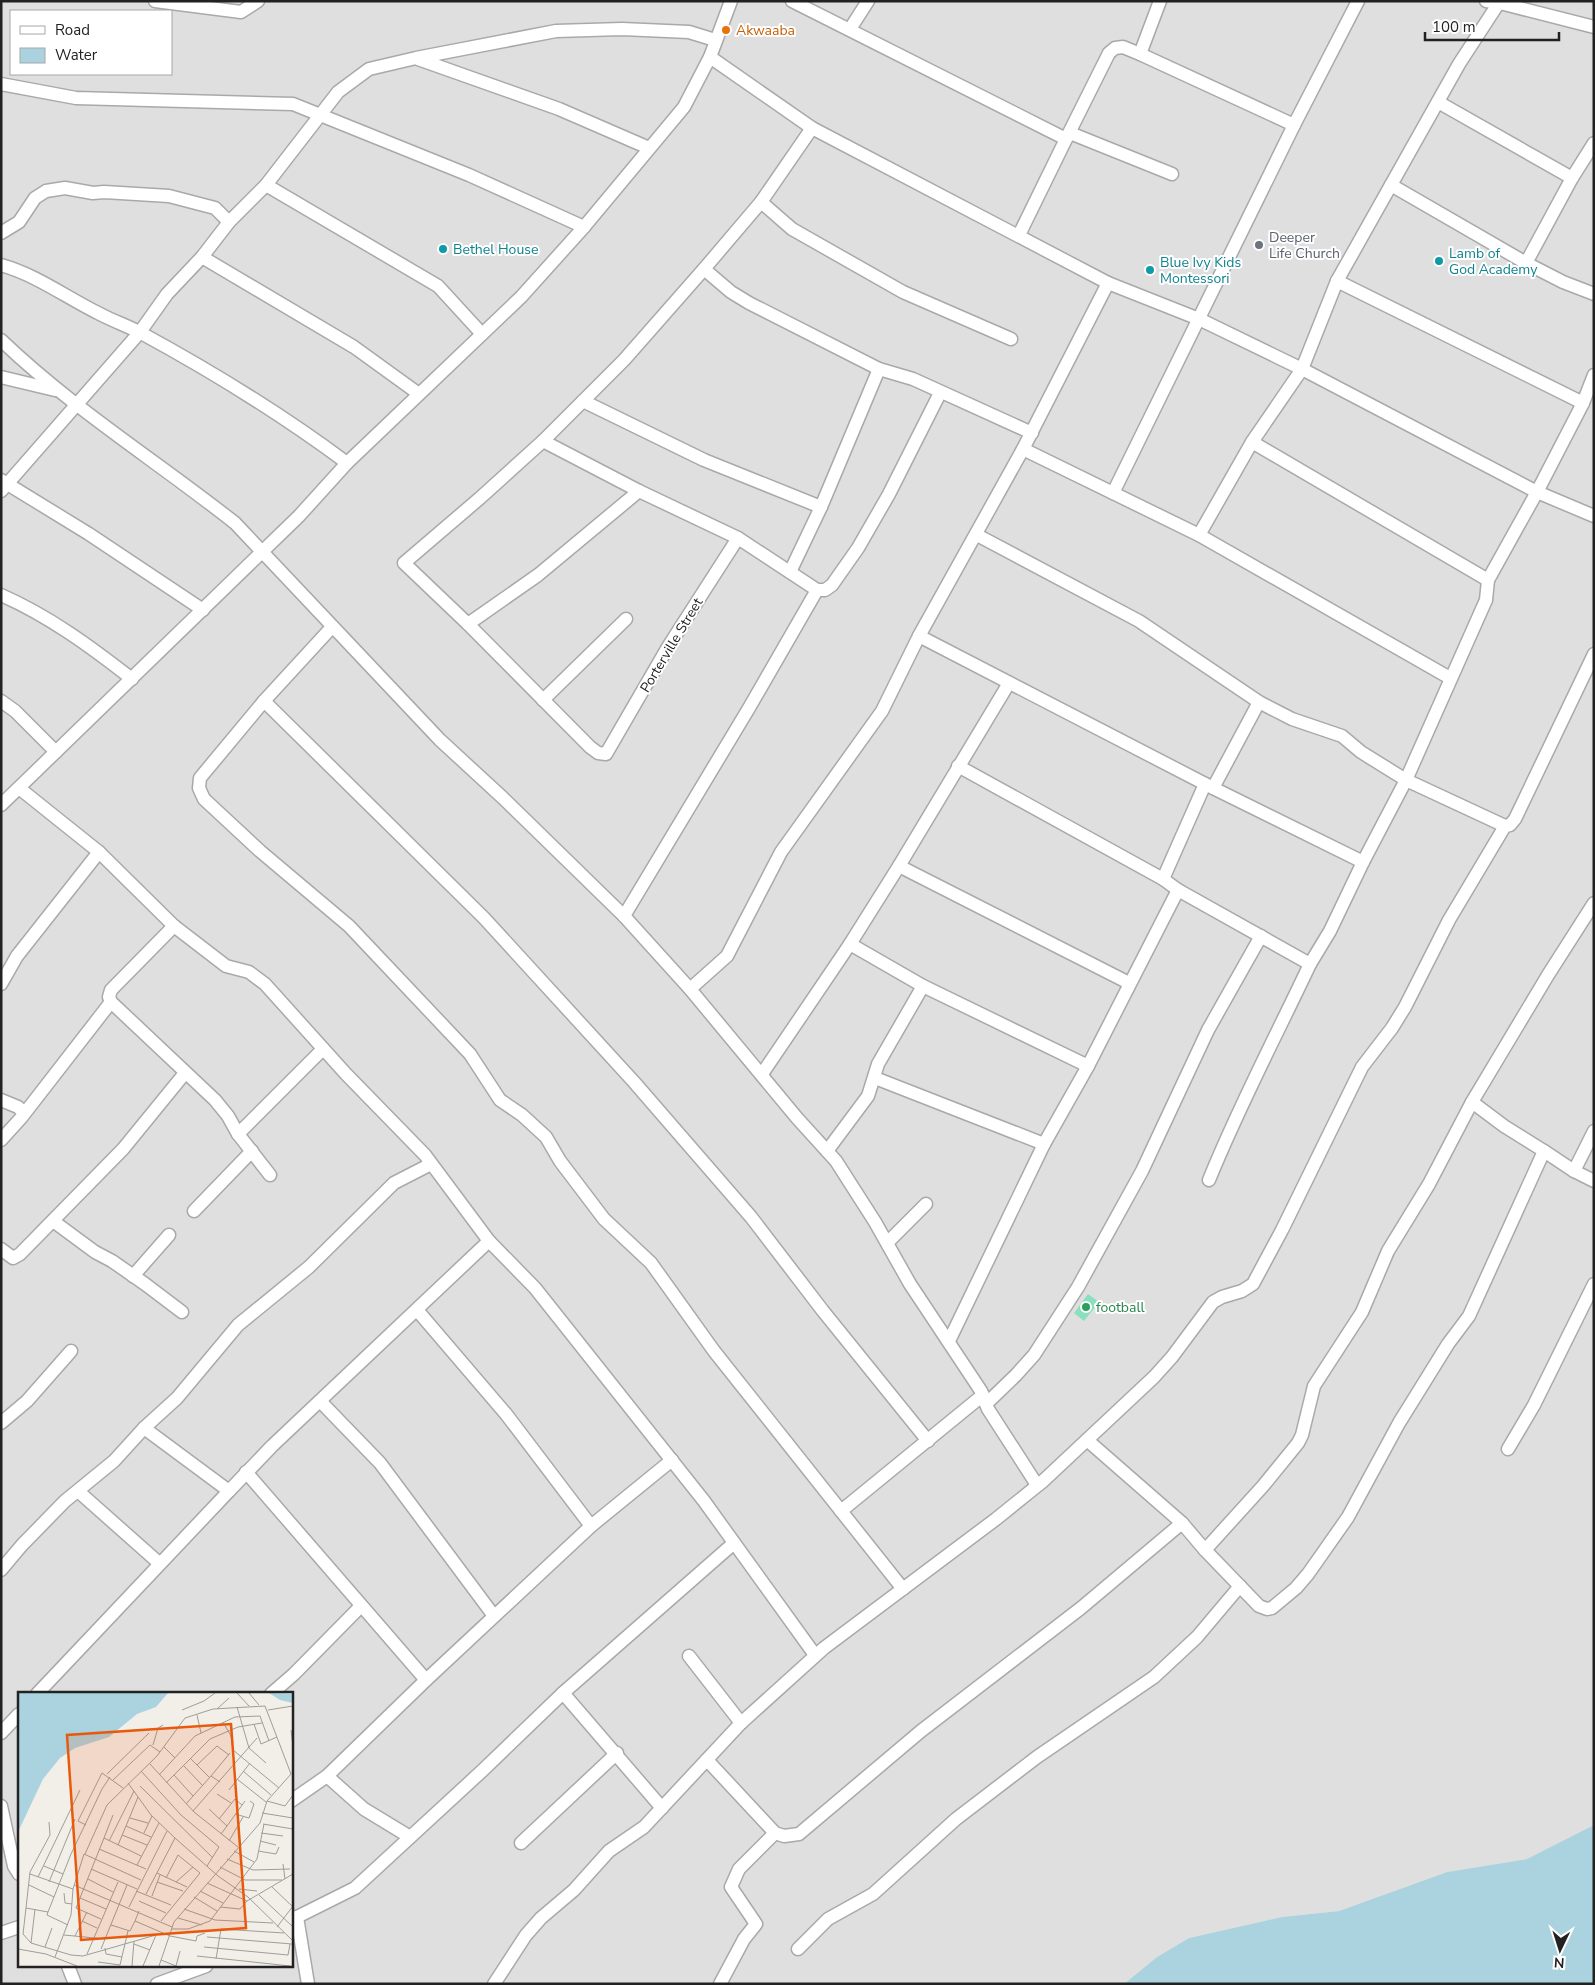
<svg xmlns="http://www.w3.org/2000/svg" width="1595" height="1985" font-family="'Nunito Sans',sans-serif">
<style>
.residential{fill:#e0dfdf;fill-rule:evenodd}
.pitch{fill:#88e0be}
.water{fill:#aad3df}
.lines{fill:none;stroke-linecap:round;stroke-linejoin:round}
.minor-casing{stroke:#a9a9a9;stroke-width:15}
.minor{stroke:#fff;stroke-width:12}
.food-dot{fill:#e8710a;stroke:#fff;stroke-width:2}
.worship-dot{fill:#6b7280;stroke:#fff;stroke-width:2}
.culture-dot{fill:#0f9aa8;stroke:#fff;stroke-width:2}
.leisure-dot{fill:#2e9e5b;stroke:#fff;stroke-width:2}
.labels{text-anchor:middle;stroke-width:4;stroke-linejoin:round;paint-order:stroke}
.food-label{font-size:14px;fill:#c56008;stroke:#fff;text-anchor:start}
.worship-label{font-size:14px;fill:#5b616d;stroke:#fff;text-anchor:start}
.culture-label{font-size:14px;fill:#0d838f;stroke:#fff;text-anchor:start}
.street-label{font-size:14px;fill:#222;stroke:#fff}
.leisure-label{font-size:14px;fill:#27864d;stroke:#fff;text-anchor:start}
.inset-road{fill:none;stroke:#9f9d99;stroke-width:1}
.view{fill:#e8590c;fill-opacity:0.15;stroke:#e8590c;stroke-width:2.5}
.inset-edge{fill:none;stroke:#222;stroke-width:2.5}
</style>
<rect width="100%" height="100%" fill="#f2efe9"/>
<path class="residential" d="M1,1H1594V1825L1528,1859L1447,1872L1339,1911L1282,1917L1189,1938L1157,1957L1124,1984H1ZM11,11H171V74H11ZM19,1694H291V1966H19Z"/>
<polygon class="pitch" points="1088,1294 1099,1302 1084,1321 1074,1313"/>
<polygon class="water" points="1594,1825 1594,1984 1124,1984 1157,1957 1189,1938 1282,1917 1339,1911 1447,1872 1527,1859"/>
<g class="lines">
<defs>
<g id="minor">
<polyline points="155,1 241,12 258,1"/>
<polyline points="792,1 1066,139 1019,235"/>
<polyline points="1486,1 1500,3 1594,27"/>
<polyline points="850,29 868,1"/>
<polyline points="1140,54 1160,1"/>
<polyline points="710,57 812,128 1108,283 1199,319 1302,369 1537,492 1594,516"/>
<polyline points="418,59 559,109 649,148"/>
<polyline points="1,84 76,98 293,104 469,175 584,227"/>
<polyline points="1438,102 1572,178"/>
<polyline points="1070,133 1172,174"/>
<polyline points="1066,139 1109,53 1115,48 1123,47 1140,54 1294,125"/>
<polyline points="266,185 438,286 482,334"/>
<polyline points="1391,185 1526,263 1563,282 1594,294"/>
<polyline points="761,202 792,229 903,292 1011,339"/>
<polyline points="1,233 19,222 35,198 46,191 65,188 93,193 104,192 169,196 215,208 229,222"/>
<polyline points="202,257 354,347 419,394"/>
<polyline points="1526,263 1572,178 1594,143"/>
<path d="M1,265C37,275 67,298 100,314C113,321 128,326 141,333C213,372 281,414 347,463"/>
<polyline points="704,269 731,292 749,303 879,369 913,379 1032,433"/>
<polyline points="1337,281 1583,403"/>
<path d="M1,340C73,409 158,462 235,523L440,740L503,798L624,916L690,989L797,1118L836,1161L875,1222L910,1284L981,1391L988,1409L1037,1485"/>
<polyline points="1,377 55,390"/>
<polyline points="583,401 704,460 821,507"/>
<polyline points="543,441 639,491 738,538 817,590 825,590 832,585 858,548 889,494 940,393"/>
<polyline points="1252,442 1488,580"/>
<polyline points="1023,449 1199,535 1450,678"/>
<polyline points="1,480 89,534 203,610"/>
<polyline points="1,491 140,332 167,294 202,257 229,222 266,185 338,92 369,69 416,58 556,31 622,29 689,32 715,40"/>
<polyline points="1113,493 1294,125 1358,1"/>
<polyline points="977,535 1139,621 1259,702 1292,719 1342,736 1361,752 1406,780 1505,826 1510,825 1515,819 1594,654"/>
<polyline points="1199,535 1252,442 1302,369 1337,281 1459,64 1500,1"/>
<polyline points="738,538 668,647 606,754 598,753 590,747 468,624 404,563 480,498 543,441 624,360 704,269 761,202 812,128"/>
<polyline points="790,572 821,507 879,369"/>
<path d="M1,595C49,616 91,647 132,679"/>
<polyline points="468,624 538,575 639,491"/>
<polyline points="332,627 264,701 200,778 199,788 204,799 260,851 349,926 470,1054 500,1100 522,1115 546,1137 560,1161 604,1219 651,1263 714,1351 903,1589"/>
<polyline points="919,636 1213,788 1363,862"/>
<polyline points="543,700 626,619"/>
<polyline points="1,701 15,711 56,752"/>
<polyline points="264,701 484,918 634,1082 751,1217 823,1311 928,1441"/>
<polyline points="958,766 1163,879 1178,890 1310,964 1330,931 1363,862 1406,780 1486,600 1488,580 1537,492 1583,403 1594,375"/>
<polyline points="19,788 99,852 174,926 226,966 249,972 265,984 346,1074 425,1155 489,1241 535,1288 704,1501 815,1655"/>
<polyline points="1213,788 1259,702"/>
<polyline points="1,805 299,516 347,463 521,297 584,227 684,107 710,57 731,1"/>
<polyline points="899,866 1129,983"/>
<polyline points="1163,879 1205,784"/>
<polyline points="624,916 749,708 817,590"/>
<polyline points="174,926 111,990 109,997 111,1002 215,1100 228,1116 238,1134 270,1175"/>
<polyline points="850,944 923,986 1088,1066 1178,890"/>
<polyline points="1,984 17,956 99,852"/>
<polyline points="690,989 727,956 781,852 882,711 919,636 1023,449 1108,283"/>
<polyline points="762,1074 850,944 899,866 1009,683"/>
<polyline points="875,1078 1044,1144"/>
<polyline points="1,1100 18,1107 23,1112"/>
<polyline points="238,1134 323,1049"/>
<polyline points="1,1140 21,1118 111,1002"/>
<polyline points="827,1151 868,1096 878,1064 923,986"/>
<polyline points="1544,1151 1574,1171 1594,1181"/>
<polyline points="1574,1171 1594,1131"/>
<path d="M1209,1180C1239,1106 1276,1036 1310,964"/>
<polyline points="194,1211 252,1151"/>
<polyline points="53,1221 95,1252 112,1261 145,1284 182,1312"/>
<polyline points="887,1243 926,1204"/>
<polyline points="1,1249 13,1258 20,1254 123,1149 185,1073"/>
<polyline points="133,1276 169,1235"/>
<polyline points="417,1310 506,1414 591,1526"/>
<polyline points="949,1341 1044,1144 1088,1066"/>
<polyline points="320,1401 380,1463 494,1616"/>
<polyline points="986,1404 1016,1375 1034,1355 1078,1287 1142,1171 1208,1030 1261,936"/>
<polyline points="1,1423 27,1401 71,1351"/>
<polyline points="144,1428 229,1491 272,1446 489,1241"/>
<polyline points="1087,1440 1182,1523 1205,1550 1259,1606 1267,1609 1272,1608 1296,1588 1308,1574 1348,1517 1399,1423 1448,1344 1469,1316 1544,1151 1504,1126 1472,1102"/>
<polyline points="1508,1449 1534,1405 1594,1284"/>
<polyline points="246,1472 426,1680"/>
<polyline points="79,1492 159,1563"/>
<polyline points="841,1511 983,1395"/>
<polyline points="1205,1550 1263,1486 1298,1443 1302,1435 1314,1386 1362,1312 1388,1251 1429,1184 1472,1102 1548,975 1594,903"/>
<polyline points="1,1570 22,1545 65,1501 114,1461 144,1428 177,1398 238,1325 309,1267 394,1183 431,1164"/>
<polyline points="689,1656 741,1723"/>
<polyline points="563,1693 662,1808"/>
<polyline points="37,1694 229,1491"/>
<polyline points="271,1694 294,1674 361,1606"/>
<polyline points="1,1733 19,1714"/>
<polyline points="707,1760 775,1833 784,1836 799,1834 921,1731 1081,1608 1182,1523"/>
<polyline points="327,1776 364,1809 410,1837"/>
<polyline points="291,1801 327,1776 426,1680 591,1526 672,1460"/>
<polyline points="1,1806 14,1866 19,1874"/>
<polyline points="521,1843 617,1753"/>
<polyline points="297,1917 308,1984"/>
<polyline points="291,1920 355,1888 483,1770 563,1693 734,1543"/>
<polyline points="1,1933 19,1927"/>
<polyline points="798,1949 828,1919 873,1894 956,1819 1037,1757 1154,1677 1197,1637 1240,1586"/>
<polyline points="68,1966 75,1984"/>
<polyline points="157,1984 206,1966"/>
<polyline points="494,1984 526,1935 541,1918 574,1890 609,1851 644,1827 741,1723 824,1648 996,1519 1042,1482 1154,1377 1172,1357 1213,1302 1222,1297 1242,1291 1253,1284 1282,1230 1362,1067 1392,1028 1405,1007 1449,920 1505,826"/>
<polyline points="720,1984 744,1939 756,1924 731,1887 739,1869 775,1833"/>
</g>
</defs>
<use href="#minor" class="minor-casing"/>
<use href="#minor" class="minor"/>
</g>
<circle class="food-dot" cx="726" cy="30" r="5"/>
<circle class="worship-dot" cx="1259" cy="245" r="5"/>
<g class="culture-dot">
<circle cx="443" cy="249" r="5"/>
<circle cx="1439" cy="261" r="5"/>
<circle cx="1150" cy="270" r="5"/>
</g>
<circle class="leisure-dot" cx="1086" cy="1307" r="5"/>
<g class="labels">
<g class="food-label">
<text x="736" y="35">Akwaaba</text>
</g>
<g class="worship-label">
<text x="1269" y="242">Deeper<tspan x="1269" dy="16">Life Church</tspan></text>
</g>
<g class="culture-label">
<text x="453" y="254">Bethel House</text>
<text x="1449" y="258">Lamb of<tspan x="1449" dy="16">God Academy</tspan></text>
<text x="1160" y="267">Blue Ivy Kids<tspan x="1160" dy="16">Montessori</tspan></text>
</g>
<g class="street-label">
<text transform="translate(671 645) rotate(-59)" y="5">Porterville Street</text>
</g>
<g class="leisure-label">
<text x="1096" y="1312">football</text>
</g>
</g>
<g transform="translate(18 1692)">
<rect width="275" height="275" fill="#f2efe9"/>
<path d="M0,1H150L138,15L119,22L91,45L57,56L42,66L25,87L0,140ZM251,1L274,2L275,11L262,8Z" fill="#aad3df"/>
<path class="inset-road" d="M219,1L231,14M231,1L241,13M219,15L231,56L248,71M199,17L211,6M164,18L186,9L197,1M250,18L275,14M179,23L183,41M205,30L213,44L215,58L261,96M236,32L243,52L259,45M273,38L275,54M135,53L140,36L145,33M146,55L157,66M172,66L192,86M132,72L176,120L220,155M165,73L185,94M179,73L199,54L211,63M123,79L163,123L201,155L189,174M225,79L253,103M89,82L131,41M141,83L177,44L217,25L242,24L251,49M156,83L175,104M193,84L212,61M219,87L248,110M95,88L132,53L142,60M110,91L133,123L157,146L200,184L230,205L275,249M148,91L192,47L220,35L244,31M122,94L195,166M211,98L232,71M199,102L213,111M249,109L267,114L275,103M168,112L193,84L202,90M191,117L209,134L203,142M175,119L239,46M244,121L275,126M217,122L231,126L236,112L232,109M112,126L130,131M201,127L217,107L224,113M245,132L275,137M68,133L60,129L84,81L105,96M108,134L120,105M209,134L227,109M126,141L134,124M243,141L265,144M104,143L129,153M86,146L95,123M91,149L116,99M211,149L225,125M242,149L258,153M100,153L108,134L133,145M81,157L128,177M216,159L236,170M240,159L258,162L261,155M67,162L89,113L139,64L167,26L195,17L247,14L273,82L249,109L242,131L156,230L141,274M209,167L235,178L272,177M265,172L267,187M119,173L141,131M26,174L45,182M202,175L227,188H264M73,177L119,197M139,181L169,195M12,182L55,197M20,185L62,98M70,187L95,200M31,190L57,127M139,190L165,199M158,190L175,175M189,191L229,209L275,182M11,193L36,205M56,193L154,235M254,195L275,215M221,197L239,199M118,199L153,213M182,199L205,211M46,201L47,211L54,212M128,202L157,146M241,203L275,235M134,204L142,183M176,205L199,219M62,206L88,217M121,209L148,221M111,215L149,139M202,215L222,217L229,209M8,216L12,180L32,143L31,130M58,216L86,146L123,164M58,216L83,227M17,217L13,251L53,263L65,264L138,243M166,217L197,228L255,231M121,219L117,229L152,244L178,249L179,244L187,241M160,226L184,233M64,229L79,236M143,229L182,181L160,163L148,186M50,233L29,223L30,220L53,162L84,97L92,85M93,233L112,239L117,229M259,235L275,214M154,237H170L192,229L239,167L246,132M46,243L87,247M57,244L69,220M189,245L274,252M13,251L5,242L8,216L30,220M116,252L132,258M27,255L34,236M186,255L270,263L272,252M87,256L88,262L104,265M0,257L28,262L59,274M83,257L109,193M69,262L100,190M179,264L272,274M37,265L53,223L55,197L66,162L123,188M198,267L203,237L266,241M143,268L158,274L162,259M80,270L102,273L110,239M114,274L116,249M125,274L138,243"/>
<path class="view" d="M213,32L228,236L63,248L49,43Z"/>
<rect width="275" height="275" class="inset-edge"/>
</g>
<rect width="1595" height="1985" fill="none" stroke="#222222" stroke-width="5"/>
<rect x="10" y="10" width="162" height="65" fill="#ffffff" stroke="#a7a7a7"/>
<rect x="20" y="26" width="25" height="8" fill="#ffffff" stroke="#a7a7a7"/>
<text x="55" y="35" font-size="15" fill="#222222">Road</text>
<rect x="20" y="48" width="25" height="15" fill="#aad3df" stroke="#a7a7a7"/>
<text x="55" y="60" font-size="15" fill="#222222">Water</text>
<g transform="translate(1560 1950) rotate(184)" stroke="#ffffff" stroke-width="4" paint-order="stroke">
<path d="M0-4L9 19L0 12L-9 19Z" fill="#222222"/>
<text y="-8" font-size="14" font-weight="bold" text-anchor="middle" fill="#222222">N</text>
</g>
<path d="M1425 32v8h134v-8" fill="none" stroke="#222222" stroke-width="2.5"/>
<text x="1432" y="32" font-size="15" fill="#222222" stroke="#ffffff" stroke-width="4" paint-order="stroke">100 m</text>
</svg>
